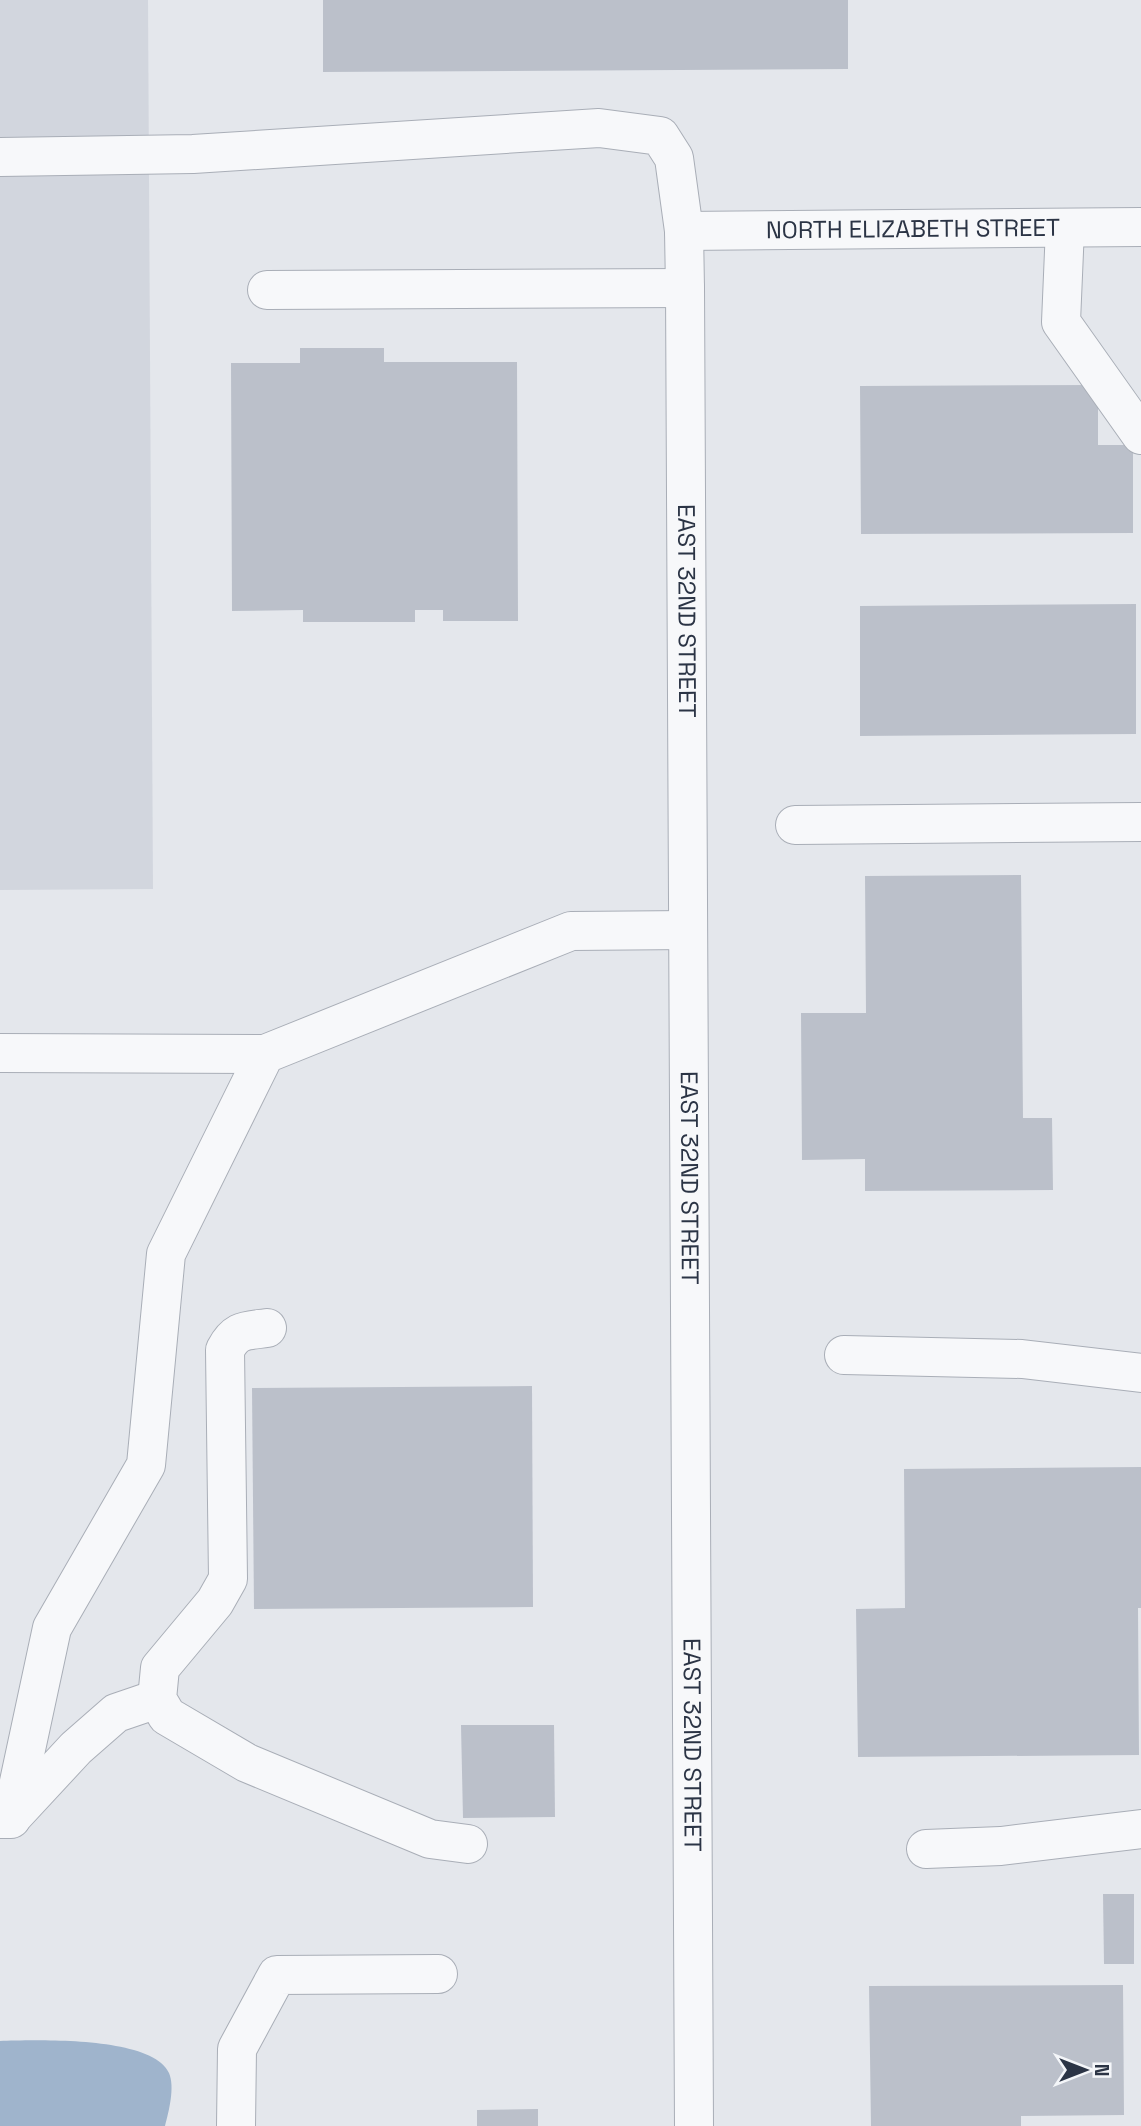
<svg xmlns="http://www.w3.org/2000/svg" width="1141" height="2126" font-family="'Space Grotesk',sans-serif">
<style>
.built{fill:#d2d6de}
.water{fill:#9fb4cc}
.building{fill:#bbc0ca}
.lines{fill:none;stroke-linecap:round;stroke-linejoin:round}
.minor-casing{stroke:#a9aeb7;stroke-width:40}
.minor{stroke:#f7f8fa;stroke-width:38}
.labels{text-anchor:middle;stroke-width:7;stroke-linejoin:round;paint-order:stroke}
.street-label{font-size:24px;fill:#2b3445;stroke:#f4f6f9}
</style>
<rect width="100%" height="100%" fill="#e4e7ec"/>
<polygon class="built" points="0,0 148,0 153,889 0,890"/>
<path class="water" d="M0,2041C36,2040 152,2036 169,2073C175,2087 169,2111 165,2126H0Z"/>
<g class="building">
<polygon points="323,0 848,0 848,69 323,72"/>
<polygon points="300,348 384,348 384,362 517,362 518,621 443,621 443,610 415,610 415,622 303,622 303,610 232,611 231,363 300,363"/>
<polygon points="1098,385 1098,445 1133,445 1133,533 861,534 860,386"/>
<polygon points="1136,604 1136,734 860,736 860,606"/>
<polygon points="1021,875 1023,1118 1052,1118 1053,1190 865,1191 865,1159 802,1160 801,1013 866,1013 865,876"/>
<polygon points="532,1386 533,1607 254,1609 252,1388"/>
<polygon points="1141,1467 1141,1608 1138,1608 1139,1755 858,1757 856,1609 905,1608 904,1469"/>
<polygon points="461,1725 554,1725 555,1817 463,1818"/>
<polygon points="1103,1894 1134,1894 1134,1964 1104,1964"/>
<polygon points="1123,1985 1124,2115 1021,2116 1021,2126 871,2126 869,1986"/>
<polygon points="538,2109 538,2126 477,2126 477,2110"/>
</g>
<g class="lines">
<defs>
<g id="minor">
<path id="s1" d="M0,157L193,154L599,128L660,136L674,158L684,231L685,288L694,2126"/>
<polyline points="1065,228 1061,322 1141,435"/>
<path id="s2" d="M684,231L1141,227"/>
<polyline points="267,290 685,288"/>
<polyline points="795,825 1141,822"/>
<polyline points="0,1053 265,1054"/>
<path d="M267,1328C245,1331 236,1329 225,1350L228,1579L215,1602L160,1668L157,1699L167,1716L247,1763L430,1839L468,1844"/>
<polyline points="844,1355 1022,1359 1141,1373"/>
<polyline points="12,1817 76,1748 116,1713 157,1699"/>
<polyline points="0,1819 11,1819 52,1628 146,1465 166,1254 265,1054 571,931 688,930"/>
<polyline points="926,1849 1001,1846 1141,1829"/>
<polyline points="236,2126 237,2049 277,1975 438,1974"/>
</g>
</defs>
<use href="#minor" class="minor-casing"/>
<use href="#minor" class="minor"/>
</g>
<g class="labels">
<g class="street-label">
<text dy="8" stroke="none"><textPath href="#s2" startOffset="229">NORTH ELIZABETH STREET</textPath></text>
<text dy="8" stroke="none"><textPath href="#s1" startOffset="1141">EAST 32ND STREET</textPath></text>
<text dy="8" stroke="none"><textPath href="#s1" startOffset="1708">EAST 32ND STREET</textPath></text>
<text dy="8" stroke="none"><textPath href="#s1" startOffset="2275">EAST 32ND STREET</textPath></text>
</g>
</g>
<g transform="translate(1085 2070) rotate(90)" stroke="#f4f6f9" stroke-width="5" paint-order="stroke">
<path d="M0-5L12 26L0 18L-12 26Z" fill="#2b3445"/>
<text y="-10" font-size="19" font-weight="bold" text-anchor="middle" fill="#2b3445">N</text>
</g>
</svg>
